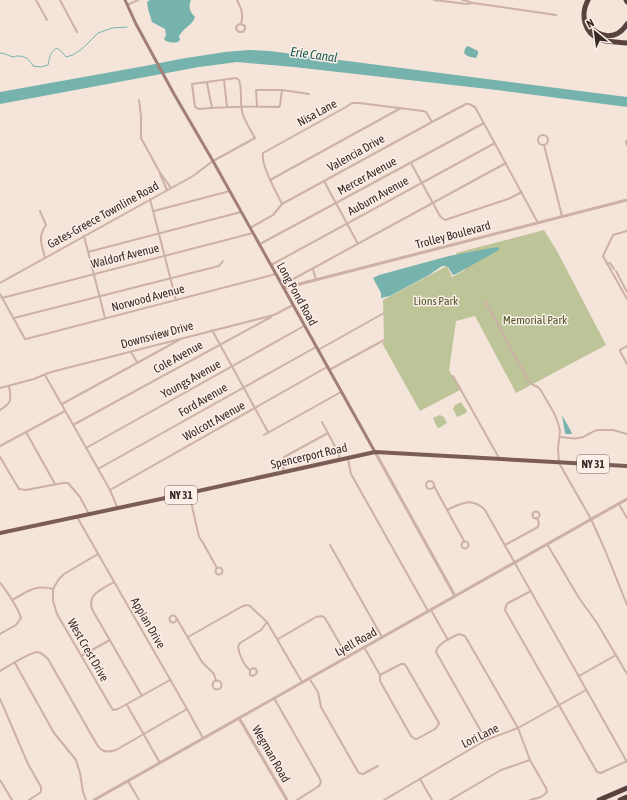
<svg xmlns="http://www.w3.org/2000/svg" width="627" height="800" font-family="'Asap Condensed',sans-serif">
<style>
.green{fill:#bcc498}
.water{fill:#76b3ad}
.lines{fill:none;stroke-linecap:round;stroke-linejoin:round}
.stream{stroke:#76b3ad;stroke-width:1}
.minor{stroke:#cdb1a5;stroke-width:2}
.tertiary{stroke:#cdb1a5;stroke-width:3}
.secondary{stroke:#a17f76;stroke-width:3}
.primary{stroke:#7b5d56;stroke-width:4}
.motorway{stroke:#59423d;stroke-width:5}
.labels{text-anchor:middle;stroke-width:3;stroke-linejoin:round;paint-order:stroke}
.shield{fill:#fbefe7;stroke:#726561;stroke-width:1}
.shield-label{font-size:11px;font-weight:bold;fill:#382a27}
.street-label{font-size:12px;fill:#382a27;stroke:#fbefe7}
.park-label{font-size:12px;fill:#4e5828;stroke:#fbefe7}
.water-label{font-size:13px;font-style:italic;fill:#195d57;stroke:#fbefe7}
</style>
<rect width="100%" height="100%" fill="#f4e4da"/>
<g class="green">
<polygon points="544,230 557,251 606,345 516,393 475,316 456,321 449,370 460,390 420,411 382,343 386,340 384,340 383,300 447,266 452,277 465,270 456,253"/>
<polygon points="461,402 467,411 466,413 457,417 453,409 455,405"/>
<polygon points="440,415 444,417 447,423 439,428 437,427 433,418"/>
</g>
<g class="water">
<path d="M150,0H191C188,7 190,12 195,17C193,23 190,24 186,28C183,30 181,33 179,36L180,40L178,42C173,43 167,43 164,39L166,35L165,29L152,22L148,9L147,2Z"/>
<path d="M467,46L470,47L478,51V54L476,58C471,57 467,57 464,53L465,49Z"/>
<polygon points="249,50 270,51 627,97 627,107 497,90 294,67 237,62 199,67 0,104 0,92 145,66 180,59 225,52"/>
<polygon points="497,247 499,248 499,250 456,274 453,275 448,267 445,266 442,266 429,275 390,296 385,297 382,298 381,298 381,293 373,278 379,275 449,256"/>
<polygon points="562,415 572,433 571,434 566,434 565,433"/>
</g>
<g class="lines">
<path class="stream" d="M0,53C5,53 9,56 13,57C15,57 16,56 17,56C26,56 29,59 33,66L41,67L48,65C50,57 49,53 57,48L62,52L66,57L73,55L83,48L98,33L112,28L127,27"/>
<g class="minor">
<polyline points="36,0 47,20"/>
<polyline points="60,0 77,32"/>
<path d="M237,0C241,8 244,15 241,24C238,24 236,26 236,29L239,32H243L245,29V26L241,24"/>
<polyline points="434,0 467,4 473,3 556,15"/>
<polyline points="462,0 467,1 472,3"/>
<polyline points="127,5 138,0"/>
<polyline points="224,80 227,107"/>
<polyline points="207,83 212,108"/>
<polyline points="282,90 309,94"/>
<polyline points="139,100 141,116 141,138 159,171 171,188"/>
<circle cx="543" cy="140" r="5"/>
<polyline points="626,141 627,145"/>
<polyline points="544,145 562,216"/>
<polyline points="411,163 440,216 442,218 445,220 508,199 522,192"/>
<polyline points="160,174 167,190"/>
<polyline points="270,180 401,108"/>
<polyline points="324,181 358,244"/>
<polyline points="150,199 176,300"/>
<path d="M282,204C277,193 260,164 263,153L346,107L352,103H359L423,111L426,112L432,122"/>
<path d="M40,211L46,225C37,238 42,244 45,258"/>
<polyline points="154,211 230,191"/>
<polyline points="250,228 273,215 282,204 432,122 466,104 469,104 475,107 538,223"/>
<polyline points="627,231 613,235 603,256 627,299"/>
<polyline points="84,236 105,318"/>
<polyline points="260,244 484,123"/>
<polyline points="88,252 241,212"/>
<polyline points="607,264 610,263 614,269"/>
<polyline points="271,265 495,143"/>
<polyline points="313,269 316,280"/>
<polyline points="616,271 627,292"/>
<path d="M0,283L193,176L213,161L255,138C251,131 246,123 243,115C239,104 243,91 239,80L236,78L192,84L195,107L199,109C225,107 252,106 279,107L280,105L282,90H256L257,107"/>
<polyline points="286,283 506,163"/>
<polyline points="0,294 25,339 26,339 276,274"/>
<polyline points="2,298 253,233"/>
<path d="M485,301L529,382C532,386 537,385 540,389L554,413L558,423L560,431L558,449L559,463L591,519L605,550L627,605"/>
<polyline points="274,315 293,305"/>
<polyline points="14,318 219,266 223,261"/>
<polyline points="212,330 268,432"/>
<polyline points="627,346 620,350 620,351 627,364"/>
<polyline points="318,350 384,313"/>
<polyline points="131,352 137,362"/>
<polyline points="329,370 384,340"/>
<polyline points="45,375 110,490 118,509"/>
<polyline points="453,376 499,458"/>
<polyline points="0,388 34,379 48,373 59,370 274,315"/>
<polyline points="62,404 179,340"/>
<path d="M0,410C13,402 11,399 9,386"/>
<polyline points="322,422 338,452 340,459"/>
<polyline points="73,425 271,317"/>
<polyline points="26,432 55,484"/>
<polyline points="264,435 341,392"/>
<path d="M560,437C568,438 575,440 583,437C588,435 592,431 598,430H613L627,434"/>
<polyline points="0,446 65,411"/>
<polyline points="86,448 304,326"/>
<polyline points="0,457 19,489 26,490 63,483 68,483 80,497 89,514"/>
<polyline points="348,459 351,474 428,611"/>
<polyline points="98,469 316,347"/>
<polyline points="284,471 282,463 284,457 328,433"/>
<circle cx="430" cy="485" r="4"/>
<polyline points="434,486 464,541"/>
<polyline points="110,490 327,367"/>
<polyline points="189,493 199,537 202,541 217,568"/>
<polyline points="619,504 627,518"/>
<path d="M447,510C461,503 472,497 485,510L627,762"/>
<circle cx="536" cy="515" r="3.5"/>
<polyline points="77,517 187,709 203,738"/>
<circle cx="465" cy="545" r="3.5"/>
<polyline points="547,544 579,598 597,623 627,674"/>
<polyline points="330,545 382,637"/>
<polyline points="505,545 538,527 539,523 537,518"/>
<polyline points="98,554 64,574 59,579 53,589 53,601 57,614 111,707 113,710 118,709 170,680"/>
<circle cx="219" cy="571" r="3.5"/>
<path d="M114,582C102,589 85,595 93,611L142,696"/>
<path d="M0,583L2,585C9,595 18,607 21,618L16,625L0,634"/>
<polyline points="531,591 508,603 506,606 505,610 597,772 601,773 603,772 627,761"/>
<path d="M12,600C27,592 35,584 53,589"/>
<polyline points="431,610 448,640"/>
<circle cx="173" cy="619" r="3.5"/>
<polyline points="177,619 202,662 214,674 216,681"/>
<polyline points="188,637 241,607 246,605 250,606 267,622 302,682"/>
<polyline points="278,639 316,617 322,616 325,618 347,656"/>
<polyline points="364,647 380,675"/>
<polyline points="81,656 110,640"/>
<polyline points="15,663 54,733 76,760 80,773 83,792 86,800"/>
<polygon points="401,664 404,664 406,666 439,723 437,727 435,729 417,739 415,739 411,736 380,681 380,675"/>
<path d="M250,670L253,668L256,669L257,672L256,674L253,676L250,675V670C244,666 239,654 238,647L240,643L261,630L267,622"/>
<path d="M0,671C7,667 30,652 38,652C42,653 45,656 48,659L96,743C101,752 106,753 116,750L187,709"/>
<polyline points="579,676 616,655"/>
<polyline points="309,678 318,692 321,707 357,770 359,773 363,774 378,766"/>
<circle cx="217" cy="685" r="4.5"/>
<polyline points="274,698 319,777 321,782 319,786 297,800"/>
<polyline points="0,699 28,764 41,787 41,792 29,800"/>
<polyline points="127,705 160,763"/>
<path d="M486,740L436,652C437,644 452,637 459,634L465,636L518,728L530,760L546,788L547,792L545,794L541,797L530,800"/>
<polyline points="420,779 432,800"/>
<polyline points="0,780 12,800"/>
<polyline points="128,781 139,800"/>
<polyline points="384,800 486,740 518,728 586,690"/>
<polyline points="450,800 501,770 530,760"/>
</g>
<g class="tertiary">
<polyline points="284,288 627,200"/>
<polyline points="375,452 455,596"/>
<polyline points="239,718 287,800"/>
<polyline points="94,800 627,499"/>
</g>
<polyline class="secondary" points="125,0 136,24 174,94 213,161 375,452"/>
<polyline class="primary" points="0,533 189,493 375,452 627,466"/>
<g class="motorway">
<path d="M588,0C580,15 584,34 601,40C609,42 619,42 627,43"/>
<polyline points="626,0 627,2"/>
<path d="M588,24C599,39 617,40 627,24"/>
<polyline points="599,800 627,788"/>
<polyline points="620,800 627,797"/>
</g>
</g>
<g class="labels">
<g class="shield">
<rect x="577" y="455" width="32" height="18" rx="3"/>
<rect x="165" y="486" width="32" height="18" rx="3"/>
</g>
<g class="shield-label">
<text x="593" y="468">NY 31</text>
<text x="181" y="499">NY 31</text>
</g>
<g class="street-label">
<text transform="translate(317 113) rotate(-29)" y="4">Nisa Lane</text>
<text transform="translate(356 153) rotate(-29)" y="4">Valencia Drive</text>
<text transform="translate(367 176) rotate(-29)" y="4">Mercer Avenue</text>
<text transform="translate(378 196) rotate(-29)" y="4">Auburn Avenue</text>
<text transform="translate(103 215) rotate(-29)" y="4">Gates-Greece Townline Road</text>
<text transform="translate(453 235) rotate(-15)" y="4">Trolley Boulevard</text>
<text transform="translate(125 256) rotate(-14)" y="4">Waldorf Avenue</text>
<text transform="translate(297 294) rotate(61)" y="4">Long Pond Road</text>
<text transform="translate(148 298) rotate(-15)" y="4">Norwood Avenue</text>
<text transform="translate(157 335) rotate(-15)" y="4">Downsview Drive</text>
<text transform="translate(178 357) rotate(-29)" y="4">Cole Avenue</text>
<text transform="translate(191 379) rotate(-29)" y="4">Youngs Avenue</text>
<text transform="translate(203 400) rotate(-30)" y="4">Ford Avenue</text>
<text transform="translate(214 421) rotate(-29)" y="4">Wolcott Avenue</text>
<text transform="translate(309 456) rotate(-13)" y="4">Spencerport Road</text>
<text transform="translate(148 623) rotate(60)" y="4">Appian Drive</text>
<text transform="translate(356 642) rotate(-29)" y="4">Lyell Road</text>
<text transform="translate(88 650) rotate(60)" y="4">West Crest Drive</text>
<text transform="translate(480 736) rotate(-26)" y="4">Lori Lane</text>
<text transform="translate(271 754) rotate(60)" y="4">Wegman Road</text>
</g>
<g class="park-label">
<text x="436" y="305">Lions Park</text>
<text x="535" y="324">Memorial Park</text>
</g>
<g class="water-label">
<text transform="translate(314 54) rotate(8)" y="5">Erie Canal</text>
</g>
</g>
<g transform="translate(595 32) rotate(331)" stroke="#fbefe7" stroke-width="3" paint-order="stroke">
<path d="M0-3L7 15L0 10L-7 15Z" fill="#382a27"/>
<text y="-6" font-size="11" font-weight="bold" text-anchor="middle" fill="#382a27">N</text>
</g>
</svg>
